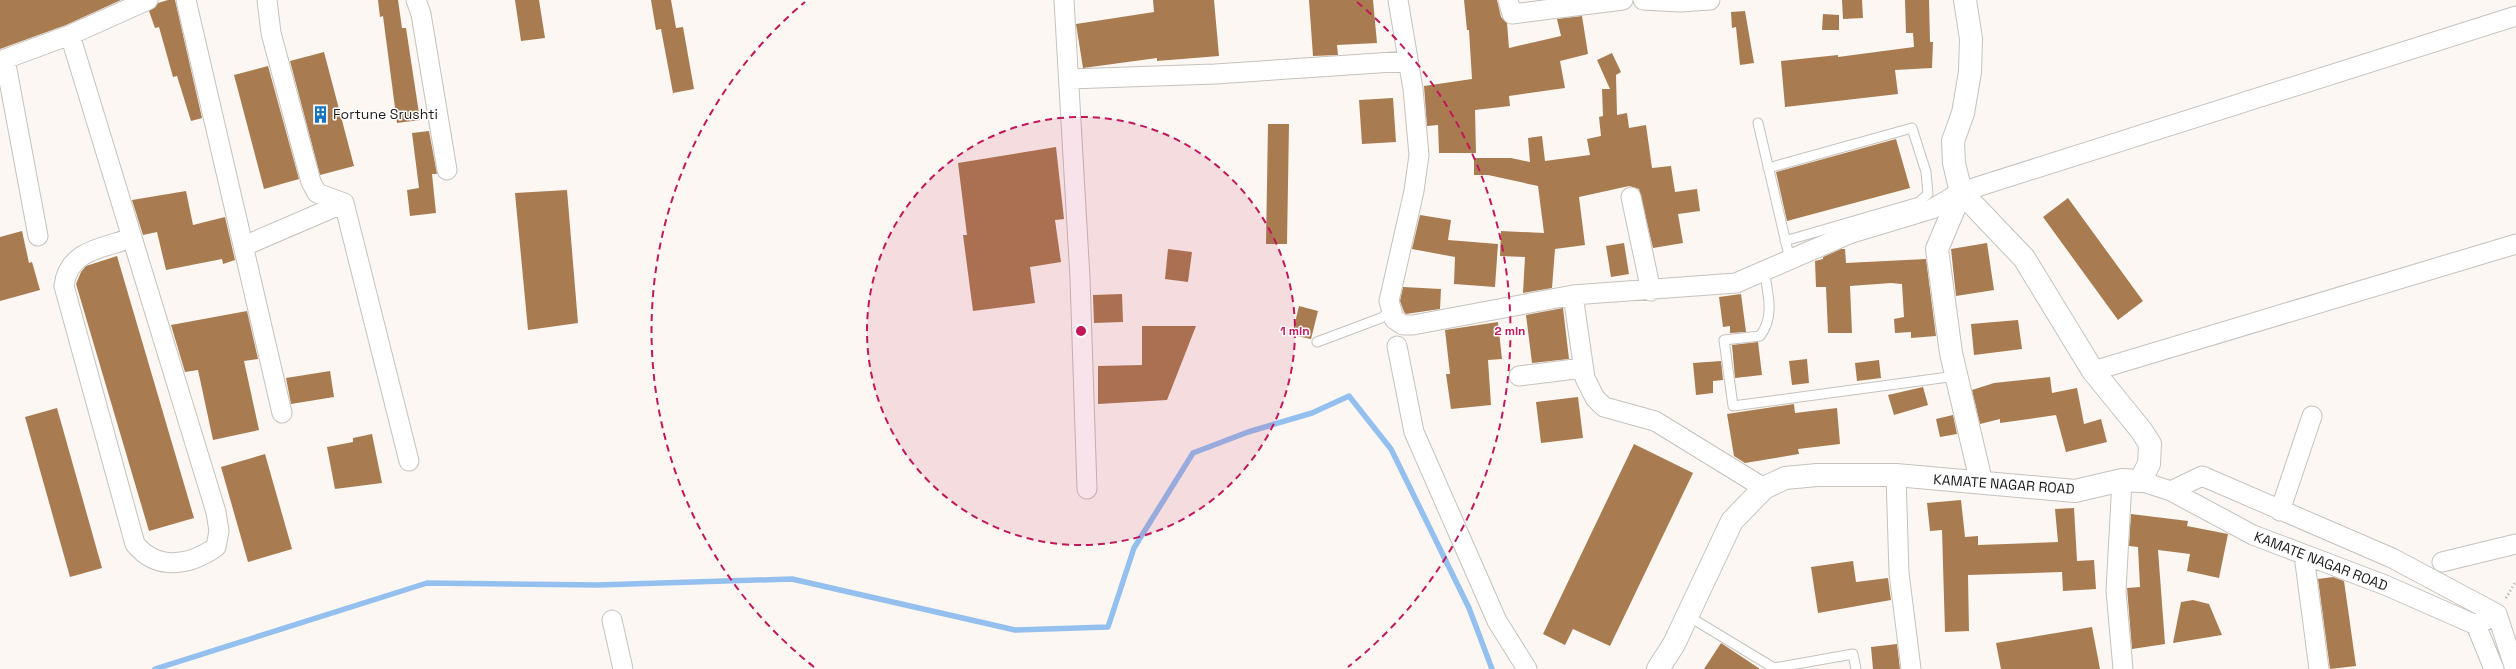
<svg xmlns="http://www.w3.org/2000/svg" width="2516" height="669" viewBox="0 0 2516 669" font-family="'Space Grotesk',sans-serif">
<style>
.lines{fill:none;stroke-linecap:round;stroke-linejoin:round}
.stream{stroke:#93c0ef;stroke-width:5.5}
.building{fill:#a87c50}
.lane-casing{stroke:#c6c2bd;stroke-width:11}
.street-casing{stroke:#c6c2bd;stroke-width:21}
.secondary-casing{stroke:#c6c2bd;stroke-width:24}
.path{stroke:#a5a19d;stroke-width:2.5;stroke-dasharray:1 3;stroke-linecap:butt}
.lane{stroke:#fff;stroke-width:9}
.street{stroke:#fff;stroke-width:19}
.secondary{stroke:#fff;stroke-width:22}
.ring{fill:none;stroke:#c2185b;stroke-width:2;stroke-dasharray:7 5}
.labels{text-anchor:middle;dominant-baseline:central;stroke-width:3;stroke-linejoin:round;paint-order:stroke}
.poi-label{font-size:14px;fill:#1d1b1a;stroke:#fff;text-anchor:start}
.street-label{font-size:14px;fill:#1d1b1a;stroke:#fff}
.centre{fill:#c2185b;stroke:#fff;stroke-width:2}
.ring-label{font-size:12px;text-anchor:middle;font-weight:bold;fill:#c2185b;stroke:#fff;stroke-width:3;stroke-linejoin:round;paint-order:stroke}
</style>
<rect width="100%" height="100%" fill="#fcf7f2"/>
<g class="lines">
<path class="stream" d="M155,669L427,583L598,585L792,579L1015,630L1108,627L1134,548L1193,453L1248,432L1312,413L1349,396L1391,449L1469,608L1492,669"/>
</g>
<path class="building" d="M0,0H121L66,25L0,49Z
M168,0H175L202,118L191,121L177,76L173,77L159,27L155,28L149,11L158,3Z
M378,0H398L402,28H406L420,120L397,123L383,16L380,17Z
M515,0H539L545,38L521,41Z
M651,0H671L676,28L683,27L694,89L673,93L661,29L656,30Z
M1153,0H1214L1219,56L1157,61V58L1083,68L1076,24L1154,12Z
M1309,0H1373L1377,43L1337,45L1338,55L1313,56Z
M1464,0H1497L1501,17L1507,23L1509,48L1561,36L1557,19L1582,16L1588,54L1560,61L1565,88L1509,96L1510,106L1475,110L1476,153H1439L1438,125L1427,126L1424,86L1472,79L1469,30H1467Z
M1842,0H1862L1863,18L1843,19Z
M1905,0H1929L1930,42H1933L1932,68L1895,70L1898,94L1785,107L1781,61L1838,55V57L1914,47L1913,33H1906Z
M1745,11L1754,63L1740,65L1736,27L1732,28L1731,12Z
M1823,14L1839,15V30H1822Z
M324,52L354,166L320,175L290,61Z
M1612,53L1621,72L1616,75L1617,115L1627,113L1629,128L1646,125L1652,168L1671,166L1675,192L1697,189L1700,211L1678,214L1683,243L1653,248L1639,189L1629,186L1579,197L1585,245L1555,249L1552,288L1523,293L1525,257L1500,256L1501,231L1544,233L1538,186L1488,175H1474V158H1511L1530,162L1528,138L1542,136L1545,161L1590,155L1587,139L1601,136L1599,117L1603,116L1602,89H1610L1597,60Z
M268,66L299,179L264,189L234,75Z
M1393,98L1396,142L1362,144L1359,100Z
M1268,124H1289L1287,244H1266Z
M429,131L437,174H432L436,213L410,216L407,190L419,188L412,133Z
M1896,139L1910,188L1787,221L1776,172Z
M1056,147L1064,219L1055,220L1061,262L1030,267L1035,303L973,311L963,235H967L958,163Z
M567,190L578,323L528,330L515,193Z
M186,191L193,225L225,217L235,260L223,264L222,259L166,270L157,232L143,235L132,200Z
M2068,198L2143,301L2118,320L2043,217Z
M1420,215L1451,220L1448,240L1498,244L1495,287L1454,284L1455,257L1412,249Z
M22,231L29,263L32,262L40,290L0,301V237Z
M1624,243L1629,274L1611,277L1606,246Z
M1987,243L1994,290L1956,296L1951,249Z
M1168,249L1192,252L1188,282L1165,279Z
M1841,249H1845L1846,263L1926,259L1936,336L1911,338V332L1895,333L1894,319L1904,317L1902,284L1891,283L1850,286L1852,333H1828L1826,287H1816L1815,261L1823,259V257Z
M117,256L194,518L149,531L76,284L81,272L86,266Z
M1403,287L1441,289L1440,309L1406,314L1404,312L1400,301Z
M1122,294L1123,322L1094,323L1093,295Z
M1741,294L1746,332L1730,333V326L1723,327L1719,297Z
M1299,306L1318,311L1311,339L1292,335Z
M1563,308L1569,359L1532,363L1526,315Z
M247,311L258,359L244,361L259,430L213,440L198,370L185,372L171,325Z
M2018,320L2022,349L1974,355L1971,324Z
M1498,322L1502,359L1488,360L1491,405L1451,409L1446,374H1450L1445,330Z
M1142,326H1196L1167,400L1098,404V366L1142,365Z
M1758,342L1762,375L1735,378L1732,345Z
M1807,359L1809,383L1792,385L1789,361Z
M1879,360L1881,378L1857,381L1855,363Z
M1721,361L1723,380L1713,381V393L1696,395L1693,363Z
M330,371L334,397L291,404L286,378Z
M2050,377L2052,393L2077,388L2084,424L2101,419L2107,442L2066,452L2056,415L2000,423V419L1980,424L1972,390L1994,383Z
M1923,387L1928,405L1894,415L1888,395Z
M1578,397L1583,438L1541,443L1536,402Z
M1794,404L1795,413L1837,408L1840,444L1798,449L1799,454L1745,463L1734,456L1727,414Z
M57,408L102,568L70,577L25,417Z
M1953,415L1957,434L1940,437L1936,419Z
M372,434L382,483L335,489L327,447L353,442V438Z
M1634,444L1693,473L1610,646L1573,629L1565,645L1543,634Z
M265,454L292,549L248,562L221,467Z
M1961,500L1965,537L1978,536V545L2058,542L2055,509L2074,508L2077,561L2094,560L2096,589L2063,591L2062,572L1968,575L1969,631L1945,632L1942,530L1930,531L1927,503Z
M2131,514L2188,521L2187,526L2228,534L2219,578L2187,571L2190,554L2158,550L2165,644L2132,649L2127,588L2140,587L2138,547L2129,546Z
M1853,561L1856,582L1888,578L1891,600L1818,613L1811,567Z
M2333,577L2344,581L2356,666L2330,669L2318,579Z
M2193,600L2209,604L2222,635L2173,643L2181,602Z
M2092,627L2100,669H2001L1996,643Z
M1721,643L1760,669H1704Z
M1897,644L1900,669H1873L1871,647Z"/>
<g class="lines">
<defs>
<path id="lane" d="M1758,123L1790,260
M1768,168L1912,128L1926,172L1928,194L1919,202L1785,241
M1764,271C1768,293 1775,317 1760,336L1724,340L1733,406L1956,376
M1317,342L1381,318L1390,311
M1688,616L1774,668L1853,654L1856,669"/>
<path id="street" d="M186,0L282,413
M267,0L271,33L311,182L317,193L344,203L409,461
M416,0L421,14L447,170
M1064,0L1080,278L1087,489
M1398,0L1413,89L1419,155L1414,191L1389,301L1394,319L1403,325H1413L1573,295L1736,283L1849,234L1932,209L1961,192L2516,16
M1508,0L1512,14L1623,0
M1643,0L1680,2L1710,0
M70,35L216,512L219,531L216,547C189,566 157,571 135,544L64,286C68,250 103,248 132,238
M1069,79L1215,74L1408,61
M1631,197L1651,291
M38,236L5,59L70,35L148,0
M244,246L344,203
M1573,295L1585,378L1595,398L1604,407L1655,421L1764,488
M1397,346L1414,432L1497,621L1527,669
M2093,371L2516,244
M1519,376L1583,368
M1896,475L1899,573L1911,669
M2122,480L2116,591L2123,669
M2140,481L2171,491L2253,535L2385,585L2476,625L2497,614
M2171,491L2202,476L2392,558L2497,614L2515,669
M2280,511L2312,416
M2304,555L2319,669
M2442,562L2516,544
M612,620L623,669
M2476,625L2494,669"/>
<path id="secondary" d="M1961,192L1937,249L1951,353L1981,481
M1658,669L1674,644L1732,521L1764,488L1785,478L1817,475H1896L2075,491L2122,480L2140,481L2149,464L2150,444L2141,430L2093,371L2024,258L1961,192L1954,163L1953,141L1963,113L1970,72L1971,39L1965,0"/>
</defs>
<use href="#lane" class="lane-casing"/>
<use href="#street" class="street-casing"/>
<use href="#secondary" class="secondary-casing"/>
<path class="path" d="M2506,598L2516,581"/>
<use href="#lane" class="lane"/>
<use href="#street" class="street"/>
<use href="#secondary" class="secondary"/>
</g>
<circle cx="1081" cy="331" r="214" fill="#c2185b" fill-opacity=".12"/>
<g class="ring">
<circle cx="1081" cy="331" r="214"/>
<path d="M814 667A429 429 0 0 1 805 2M1357 2A429 429 0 0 1 1348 667"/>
</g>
<defs>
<symbol id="building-bare" viewBox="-9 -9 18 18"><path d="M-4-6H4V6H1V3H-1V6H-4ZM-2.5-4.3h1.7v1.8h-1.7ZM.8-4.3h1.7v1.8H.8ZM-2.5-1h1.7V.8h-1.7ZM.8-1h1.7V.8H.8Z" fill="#1673c0" stroke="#fff" stroke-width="2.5" paint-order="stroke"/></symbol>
</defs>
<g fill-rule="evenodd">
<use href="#building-bare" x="308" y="102" width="25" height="25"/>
</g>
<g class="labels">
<g class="poi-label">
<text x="333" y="114">Fortune Srushti</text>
</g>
<g class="street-label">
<text transform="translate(2004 484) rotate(4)">KAMATE NAGAR ROAD</text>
<text transform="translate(2321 561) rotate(21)">KAMATE NAGAR ROAD</text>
</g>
</g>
<circle cx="1081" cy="331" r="6" class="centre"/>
<g class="ring-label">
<text x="1295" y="335">1 min</text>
<text x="1510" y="335">2 min</text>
</g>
</svg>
